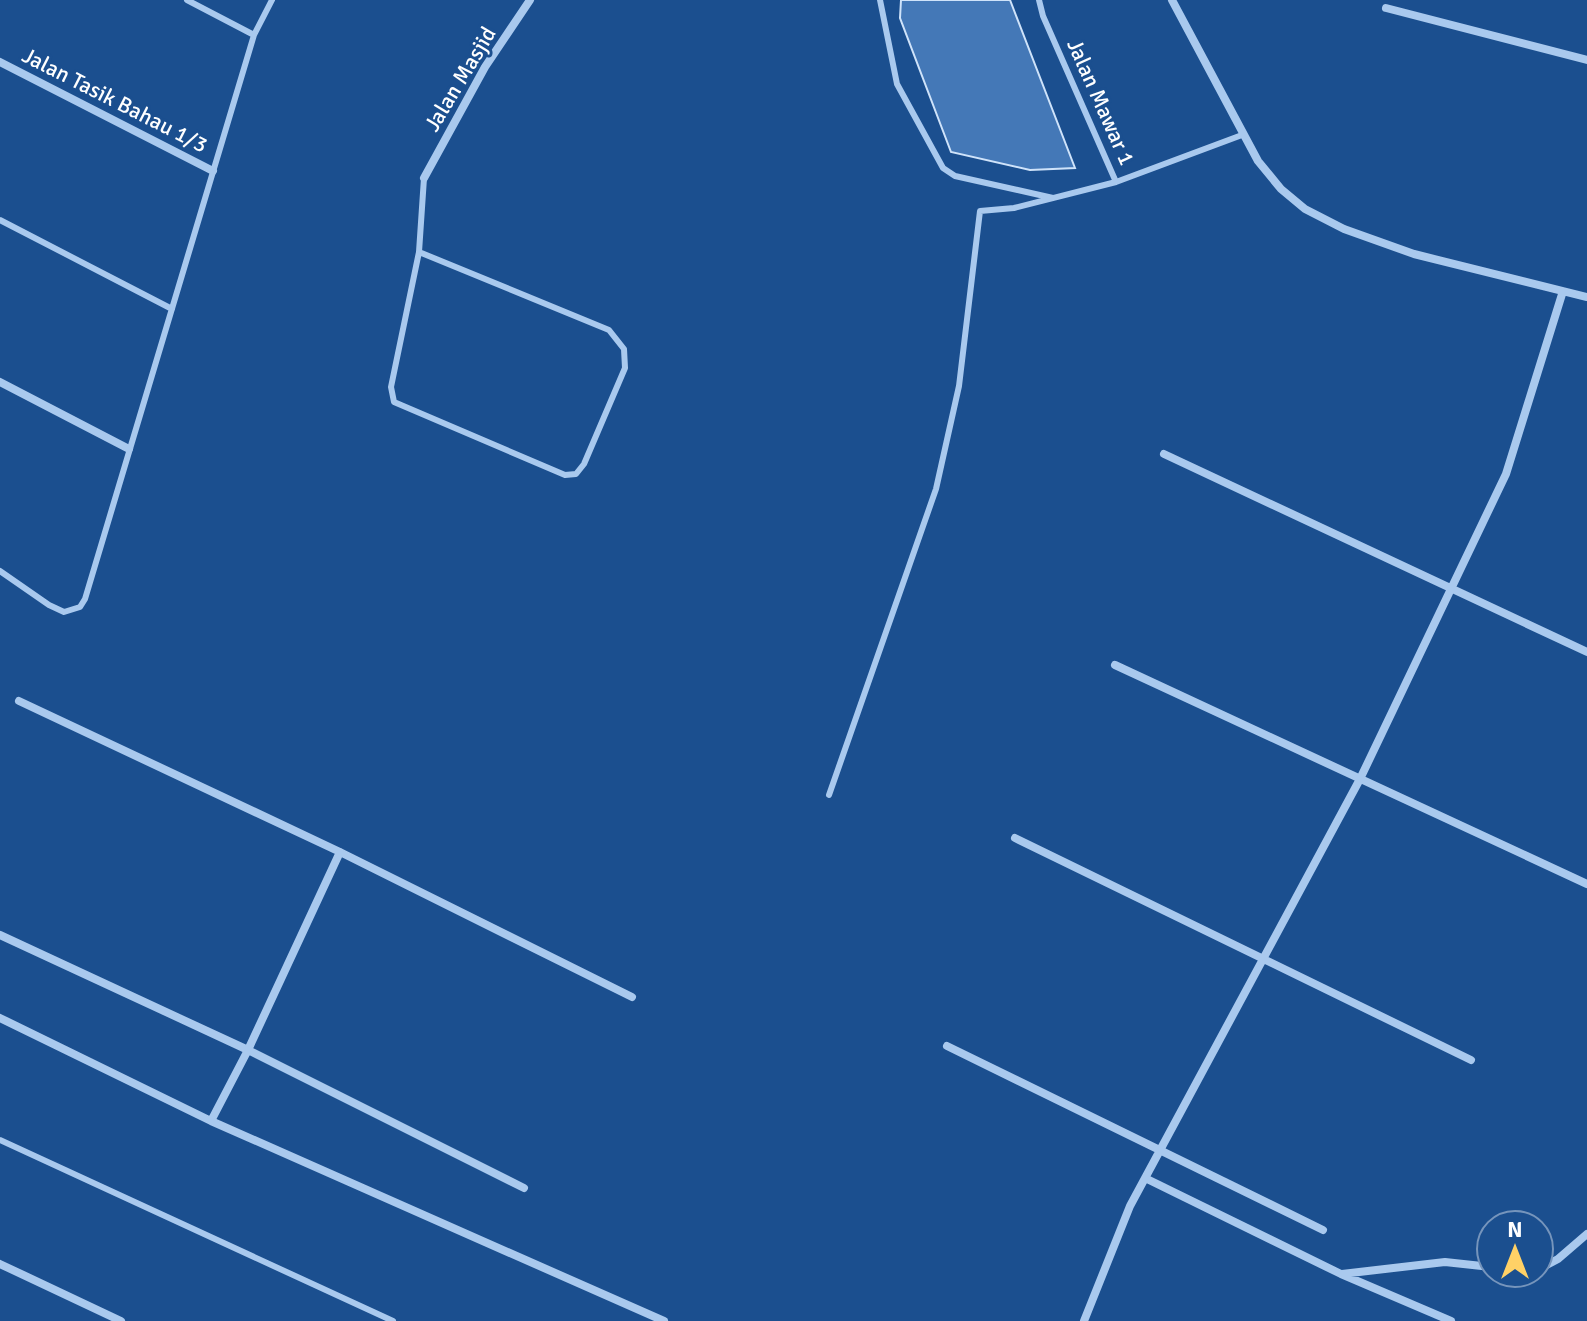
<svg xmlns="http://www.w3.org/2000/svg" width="1587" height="1321" viewBox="0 0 1587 1321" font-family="Signika,sans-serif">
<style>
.building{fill:#4478b7;stroke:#cfe3fa;stroke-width:2}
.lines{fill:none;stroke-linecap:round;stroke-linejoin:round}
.service{stroke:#a9c9ee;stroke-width:6}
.minor{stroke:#a9c9ee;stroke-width:8}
.labels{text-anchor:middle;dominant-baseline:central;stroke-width:6;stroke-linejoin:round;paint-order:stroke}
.street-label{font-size:22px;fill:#fff;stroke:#1b4f8f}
</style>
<rect width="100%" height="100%" fill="#1b4f8f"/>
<path class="building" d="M901,0H1010L1075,168L1030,170L951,152L900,18Z"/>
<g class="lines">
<path class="service" d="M187,0L254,35
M880,0L897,84L943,168L955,176L1053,198
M1039,0L1043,16L1116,182L1242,135
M0,220L172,309
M419,252L609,330L624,349L625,368L584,464L576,474L565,475L394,402L391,387L419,252L424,178
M0,571L49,605L64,612L80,607L85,599L254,35L272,0
M829,795L936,489L959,386L980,211L1014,208L1116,182
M0,1140L393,1321"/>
<path class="minor" d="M1172,0L1258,161L1281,189L1305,209L1344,229L1414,254L1587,297
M1386,8L1587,60
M0,62L213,171
M424,178L485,67L530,0
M0,382L129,449
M1164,454L1587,652
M1115,665L1587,884
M19,701L340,852L632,997
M1015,838L1471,1060
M0,935L248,1050L524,1188
M0,1018L211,1121L664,1321
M947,1046L1323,1230
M211,1121L248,1050L340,852
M1145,1178L1341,1274L1451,1321
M0,1264L121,1321
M1539,1269L1558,1259L1587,1234
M1342,1274L1445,1262L1491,1267
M1084,1321L1130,1206L1360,779L1506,474L1563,291"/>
</g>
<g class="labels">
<g class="street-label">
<text transform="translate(460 79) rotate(-59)">Jalan Masjid</text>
<text transform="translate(115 100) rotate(27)">Jalan Tasik Bahau 1/3</text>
<text transform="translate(1101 102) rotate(66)">Jalan Mawar 1</text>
</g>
</g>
<g transform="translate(1515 1249)"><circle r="38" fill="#1b4f8f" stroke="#7695bc" stroke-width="2"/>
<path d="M0-6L14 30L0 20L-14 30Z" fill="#ffd166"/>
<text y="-12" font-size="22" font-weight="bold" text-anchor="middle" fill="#ffffff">N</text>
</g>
</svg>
